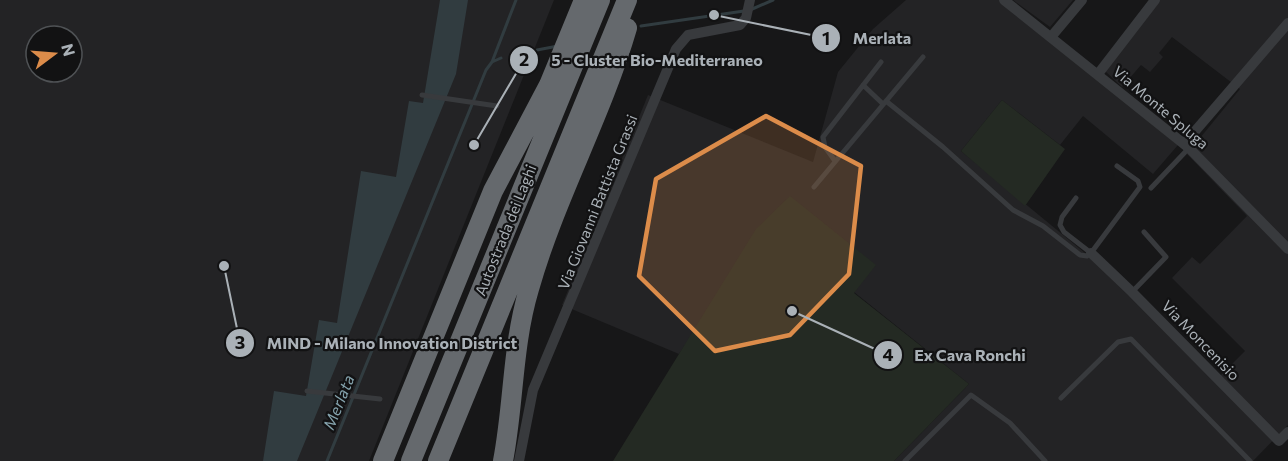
<svg xmlns="http://www.w3.org/2000/svg" width="1288" height="461" viewBox="0 0 1288 461" font-family="Commissioner,sans-serif">
<style>
.built{fill:#232325;fill-rule:evenodd}
.green{fill:#242a23}
.water{fill:#313c40}
.lines{fill:none;stroke-linecap:round;stroke-linejoin:round}
.stream{stroke:#313c40;stroke-width:3}
.service{stroke:#383a3d;stroke-width:5}
.minor{stroke:#383a3d;stroke-width:10}
.motorway{stroke:#65696d;stroke-width:20}
.marked{fill:#dc8c4a;fill-opacity:0.2;stroke:#dc8c4a;stroke-width:4.5;stroke-linejoin:round}
.labels{text-anchor:middle;dominant-baseline:central;stroke-width:4.5;stroke-linejoin:round;paint-order:stroke}
.street-label{font-size:15px;fill:#aab1b7;stroke:#121213}
.water-label{font-size:16px;font-style:italic;fill:#85a3ad;stroke:#121213}
.leader{fill:none;stroke:#aab1b7;stroke-width:2}
.callout-dot{fill:#aab1b7;stroke:#121213;stroke-width:2}
.mark-label{font-size:18px;text-anchor:middle;font-weight:bold;fill:#111}
.callout-label{font-size:16px;text-anchor:middle;font-weight:bold;fill:#aab1b7;stroke:#121213;stroke-width:4.5;stroke-linejoin:round;paint-order:stroke}
</style>
<rect width="100%" height="100%" fill="#171718"/>
<path class="built" d="M0,0H554L369,461H0ZM36,36H72V72H36Z
M906,0H999L1178,145L1153,174L1083,116L1060,145L1002,100L961,151L1096,262L1216,380L1245,351L1172,278L1192,257L1200,264L1247,216L1187,154L1240,89L1172,37L1159,53L1163,57L1150,72L1141,65L1122,87L1105,71L1159,0H1288V425L1253,461H894L969,384L854,292L875,265L696,329L679,354L562,305L648,95L813,162L838,72L873,29Z
M1013,0H1073L1050,27Z"/>
<path class="green" d="M1002,100L1065,149L1025,206L961,151Z
M790,196L876,265L854,293L969,384L894,461H613L756,229Z"/>
<path class="water" d="M440,0H468L456,74L297,461H263L274,391L306,396L319,320L337,323L361,171L396,177L409,101L423,103Z"/>
<g class="lines">
<path class="stream" d="M750,10L773,0
M641,26L744,11
M537,50L558,46
M492,62L516,0
M327,461L486,70L492,62L501,58"/>
<path class="service" d="M863,85L883,104
M422,95L497,106
M886,101L943,147L1013,210L1043,226L1080,255L1087,256L1091,253L1140,187L1138,181L1117,166
M835,161L825,147L823,137L881,62
M814,187L923,57
M1151,188L1189,148
M1076,198L1062,217L1060,225L1064,232L1091,253
M1132,292L1166,257L1144,232
M307,391L380,399
M1061,398L1118,342L1131,339L1250,461
M905,461L971,395L1010,423L1045,461"/>
<path class="minor" d="M1004,0L1189,148L1288,249
M1051,37L1082,0
M1098,74L1155,0
M1184,144L1288,23
M1091,253L1132,292L1279,441L1288,432
M519,461L533,390L676,49L688,35L740,25L746,18L750,0"/>
<path class="motorway" d="M383,461L493,191L549,85L584,0
M411,461L600,0
M438,461L627,0
M503,461C514,404 512,346 529,289C554,200 601,117 627,28"/>
</g>
<path class="marked" d="M766,116L861,166L849,274L790,335L715,351L639,276L656,179Z"/>
<g class="labels">
<g class="street-label">
<text transform="translate(1161 107) rotate(40)">Via Monte Spluga</text>
<text transform="translate(597 202) rotate(-68)">Via Giovanni Battista Grassi</text>
<text transform="translate(505 230) rotate(-68)">Autostrada dei Laghi</text>
<text transform="translate(1201 340) rotate(46)">Via Moncenisio</text>
</g>
<g class="water-label">
<text transform="translate(338 402) rotate(-68)">Merlata</text>
</g>
</g>
<path class="leader" d="M714 15L826 38M474 145L524 60M224 266L240 343M792 311L888 355"/>
<g class="callout-dot">
<circle cx="714" cy="15" r="6"/>
<circle cx="474" cy="145" r="6"/>
<circle cx="224" cy="266" r="6"/>
<circle cx="792" cy="311" r="6"/>
<circle cx="826" cy="38" r="15"/>
<circle cx="524" cy="60" r="15"/>
<circle cx="240" cy="343" r="15"/>
<circle cx="888" cy="355" r="15"/>
</g>
<g class="mark-label">
<text x="826" y="45">1</text>
<text x="524" y="66">2</text>
<text x="240" y="349">3</text>
<text x="888" y="361">4</text>
</g>
<g class="callout-label">
<text x="882" y="44">Merlata</text>
<text x="657" y="66">5 - Cluster Bio-Mediterraneo</text>
<text x="392" y="349">MIND - Milano Innovation District</text>
<text x="970" y="361">Ex Cava Ronchi</text>
</g>
<g transform="translate(54 54) rotate(74)"><circle r="28" fill="#121213" stroke="#4f5255" stroke-width="1.5"/>
<path d="M0-4.5L10 22L0 15L-10 22Z" fill="#dc8c4a"/>
<text y="-9" font-size="16" font-weight="bold" text-anchor="middle" fill="#aab1b7">N</text>
</g>
</svg>
